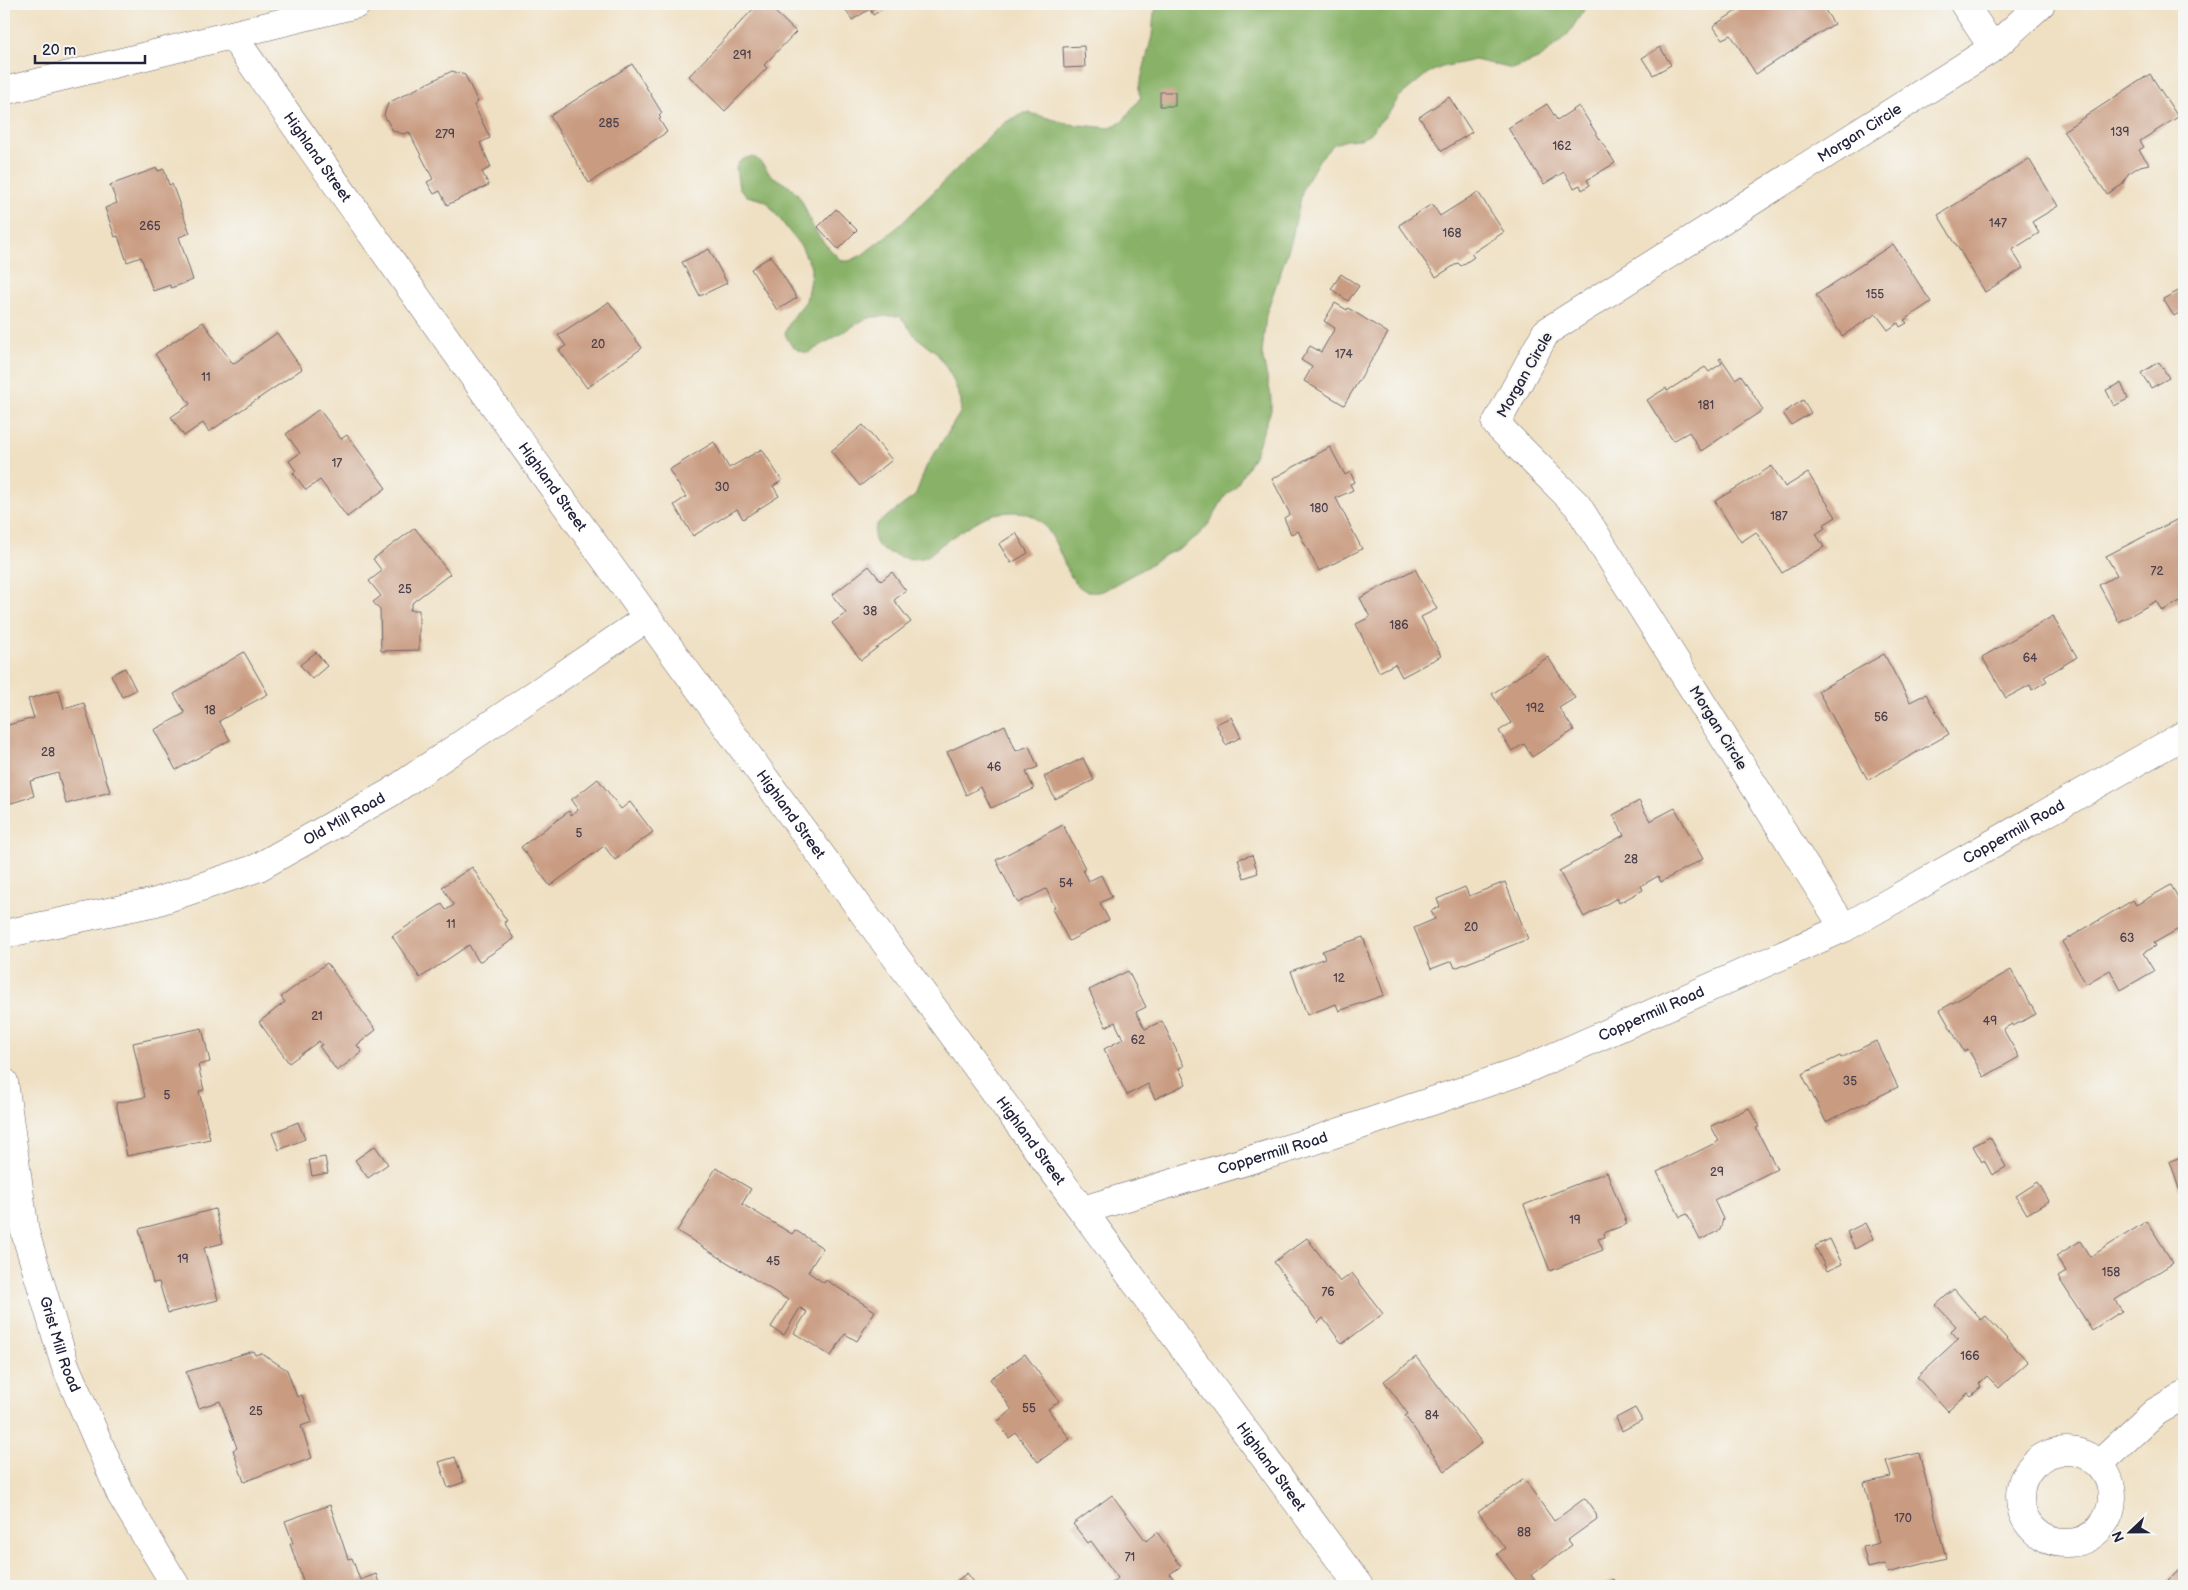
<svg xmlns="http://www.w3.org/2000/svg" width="2188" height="1590" viewBox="0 0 2188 1590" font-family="'Balsamiq Sans',sans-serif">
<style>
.forest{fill:#89b268;stroke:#566a52}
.building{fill:#c99b81}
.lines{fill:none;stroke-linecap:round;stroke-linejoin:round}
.minor-casing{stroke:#6a646b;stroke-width:29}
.tertiary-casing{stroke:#6a646b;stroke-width:29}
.minor{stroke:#fff;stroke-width:28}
.tertiary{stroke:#fff;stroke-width:28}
.labels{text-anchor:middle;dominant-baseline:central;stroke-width:4;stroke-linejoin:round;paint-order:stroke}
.number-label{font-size:12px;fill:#4c404c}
.street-label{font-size:15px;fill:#22223b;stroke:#f6f6f2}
</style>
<rect width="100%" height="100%" fill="#f6f6f2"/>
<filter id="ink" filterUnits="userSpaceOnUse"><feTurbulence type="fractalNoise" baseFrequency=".02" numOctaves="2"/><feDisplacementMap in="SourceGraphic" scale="10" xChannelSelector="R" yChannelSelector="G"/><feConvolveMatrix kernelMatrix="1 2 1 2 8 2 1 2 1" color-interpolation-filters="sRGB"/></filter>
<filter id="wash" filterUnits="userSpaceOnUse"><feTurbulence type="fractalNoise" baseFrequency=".0096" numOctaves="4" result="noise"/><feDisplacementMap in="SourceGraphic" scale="20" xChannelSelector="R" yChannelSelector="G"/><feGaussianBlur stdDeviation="1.12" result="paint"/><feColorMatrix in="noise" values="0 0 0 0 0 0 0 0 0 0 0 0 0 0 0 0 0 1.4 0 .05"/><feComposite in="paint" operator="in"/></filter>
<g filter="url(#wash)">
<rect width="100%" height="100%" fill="#efe0c3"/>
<path class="forest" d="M1159,4H1584V10L1568,34L1540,58L1513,69L1475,60L1442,67L1428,73L1399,97L1391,110L1367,136L1360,139L1347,140L1334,144L1319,160L1303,188L1291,242L1266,314L1262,354L1271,396V410L1255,454L1235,488L1225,496L1210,522L1200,534L1182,547L1161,557L1148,566L1103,591C1054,604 1070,509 1012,512C1002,513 992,513 983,518C968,526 954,536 941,545C935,550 930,556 922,558C912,560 902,558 893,554C887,552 880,550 877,544C872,537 874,530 878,523L915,496L926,467L960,413L961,407V400L952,377L944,364L936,352L916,337L900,316L873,317L865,319L808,353C795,351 789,345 785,333L790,321L806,301L811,273V267L802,248L766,201L747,196L739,188L736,169L738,163C758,147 761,167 774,177C782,183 791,186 797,193C804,202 807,215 812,225C820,239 830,251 843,261H849L862,255L899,226L995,131L1006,122L1024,113H1030L1069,124L1110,128L1122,122L1141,97L1139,93V87L1152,36L1154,13Z"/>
<g id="blocks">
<path class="building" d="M758,4H767L796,32L764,65L767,68L725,111L689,76Z
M842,4H891L873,15L870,9L852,20Z
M1609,4H1622L1612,10Z
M1742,4H1821L1834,24L1756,74L1731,35L1722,39L1713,26L1738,10L1736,8Z
M1084,46L1085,67L1064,68L1063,47Z
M1660,47L1671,65L1653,75L1642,58Z
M632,64L662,113L659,116L661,118L659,119L667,132L589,183L550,116Z
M452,71L465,75L478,102L474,105L490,138L480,143L491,167L482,172L489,185L447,205L440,191L434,194L427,182L433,179L409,132L404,134L393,131L384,115L388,103Z
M2150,74L2178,117L2140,141L2144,147L2139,150L2149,164L2140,166L2128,174L2122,185L2107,194L2063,131Z
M1160,92H1175V106H1160Z
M1449,97L1472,132L1442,151L1419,117Z
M1547,104L1557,120L1579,106L1615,163L1587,180L1590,185L1582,190L1580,185L1574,188L1564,172L1544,184L1508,128Z
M2029,159L2058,206L2032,222L2039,233L2012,250L2023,268L1985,292L1938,215Z
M157,168L158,171L164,169L169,185L172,184L190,233L179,237L193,280L171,288L170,285L153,291L141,257L127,262L118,236L115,237L105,208L117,203L110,185Z
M1478,192L1504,232L1471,254L1474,257L1461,266L1458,263L1436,277L1399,225L1432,204L1440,216Z
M836,209L857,230L838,249L818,227Z
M1893,244L1931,302L1904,320L1907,323L1900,327L1898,323L1888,330L1876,314L1842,336L1816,295Z
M709,249L727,283L700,296L682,262Z
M771,256L797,298L777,310L751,269Z
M1341,274L1359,286L1348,301L1331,289Z
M2182,289L2184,293V310L2174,316L2163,299Z
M609,302L642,348L587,388L559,350L566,346L558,335Z
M1335,303L1347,310L1348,308L1388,333L1344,405L1304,381L1312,367L1301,360L1310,346L1321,352L1335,328L1324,321Z
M203,322L233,364L277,333L302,369L209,432L203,423L184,436L171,417L190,404L155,354Z
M1721,358L1735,379L1741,375L1763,410L1701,451L1689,432L1673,441L1647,400L1666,388L1667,391L1705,367L1709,372L1722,363L1719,359Z
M2159,362L2169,378L2151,388L2141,373Z
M2121,383L2128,399L2114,406L2106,390Z
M1803,400L1811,413L1791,425L1783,413Z
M319,409L341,439L347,435L386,488L347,517L320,480L306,490L293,473L296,471L289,461L300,453L286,434Z
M863,425L892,460L860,486L831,451Z
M714,442L729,468L762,449L782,481L773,486L779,496L743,519L737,509L693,536L674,505L686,497L669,470Z
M1330,447L1345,475L1350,472L1355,482L1350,484L1353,490L1336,498L1362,549L1319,571L1298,531L1291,534L1284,518L1290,514L1272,479Z
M1772,466L1785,487L1808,473L1836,517L1823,525L1825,528L1816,534L1824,547L1782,573L1756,532L1741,542L1715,501Z
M2180,518L2184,526V599L2162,611L2156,601L2119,622L2099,585L2117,575L2106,556Z
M415,528L450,574L413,602L410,610H419V650L381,651L380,610L373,602L381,596L369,581L382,571L373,559Z
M1016,533L1028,553L1011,563L999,544Z
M869,566L881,581L892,572L906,591L894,600L911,622L861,660L832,623L846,613L832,595Z
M1415,569L1437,609L1421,617L1441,656L1402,677L1395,664L1379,672L1356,624L1370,617L1360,598Z
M2053,616L2077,657L2044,677L2047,681L2032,690L2030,685L2006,698L1982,657Z
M244,652L268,694L219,721L230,740L176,770L154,730L185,713L174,694Z
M316,652L327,666L312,679L300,665Z
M1884,654L1910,702L1926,694L1949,734L1868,780L1818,691Z
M1548,657L1575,698L1559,708L1574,730L1532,757L1524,744L1512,751L1499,731L1511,723L1492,694Z
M125,668L136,690L122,697L111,675Z
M59,690L64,709L84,703L110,792L66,804L58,773L30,781L34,796L5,805L4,726L34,718L28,699Z
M1231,717L1241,737L1226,745L1216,724Z
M1005,725L1016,751L1029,746L1038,767L1026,772L1034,789L991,808L981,787L966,795L947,752Z
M1083,758L1094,780L1055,799L1044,777Z
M598,779L621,809L630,802L653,832L615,860L604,846L550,886L521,847L569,811L571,815L578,810L571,800Z
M1639,801L1650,821L1675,808L1703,859L1661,882L1658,876L1641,886L1643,890L1619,903L1617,898L1584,917L1559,871L1624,835L1613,815Z
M1063,825L1085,868L1083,870L1089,881L1101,875L1112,897L1100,903L1109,920L1069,941L1052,909L1055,907L1046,889L1018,903L996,860Z
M1252,855L1258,873L1244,878L1238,859Z
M472,867L507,921L504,922L514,939L479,962L469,945L420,978L392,936L442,904L446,910L454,905L442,887Z
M1505,882L1528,939L1455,968L1452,961L1431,969L1414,928L1435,919L1431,911L1440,907L1437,899L1465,887L1469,896Z
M2171,885L2184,908V926L2154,943L2156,946L2143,953L2154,971L2121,990L2110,970L2086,984L2062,942L2133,900L2136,905Z
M1363,937L1384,995L1339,1011L1336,1004L1307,1015L1291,971L1325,958L1322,951Z
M327,963L376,1030L357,1045L362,1052L337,1071L319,1046L322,1045L319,1041L289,1063L259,1022L285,1002L281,997Z
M2011,970L2036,1014L2013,1026L2012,1024L2003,1029L2019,1057L1984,1077L1968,1049L1964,1052L1940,1010Z
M1128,971L1146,1007L1136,1012L1145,1029L1162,1021L1184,1066L1179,1068L1186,1084L1155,1099L1148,1084L1127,1095L1104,1049L1123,1039L1115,1022L1106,1027L1089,990Z
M202,1028L210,1062L198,1065L204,1090L199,1091L210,1139L127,1156L116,1103L145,1097L133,1043Z
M1876,1041L1898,1087L1826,1122L1802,1074L1840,1056L1841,1058Z
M1749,1108L1759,1127L1756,1128L1777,1169L1714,1200L1723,1219L1720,1230L1700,1240L1687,1214L1680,1217L1657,1172L1719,1141L1711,1126Z
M298,1122L305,1139L279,1150L272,1133Z
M1990,1137L2006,1167L1992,1175L1984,1160L1982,1162L1973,1146Z
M375,1146L388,1164L368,1178L355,1160Z
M2184,1156V1188L2179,1189L2170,1161Z
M325,1157L328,1173L312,1176L309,1160Z
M716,1168L751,1189L742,1204L792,1234L795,1230L823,1248L808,1272L824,1283L826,1280L875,1311L857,1341L845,1334L831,1356L794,1333L807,1312L800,1308L784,1335L771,1327L788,1300L677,1231Z
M1607,1172L1627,1224L1604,1233L1605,1237L1598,1239L1603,1250L1550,1271L1524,1205Z
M2038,1182L2049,1201L2027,1214L2016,1196Z
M215,1209L223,1243L204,1248L218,1300L168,1313L159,1282L153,1283L139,1229Z
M2147,1221L2173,1263L2115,1300L2122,1311L2092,1330L2058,1277L2066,1272L2056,1256L2080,1241L2090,1257Z
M1865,1223L1873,1239L1855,1249L1847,1232Z
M1307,1238L1340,1282L1352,1273L1383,1314L1342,1344L1323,1318L1318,1323L1274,1262Z
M1830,1239L1842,1264L1827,1271L1815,1246Z
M1954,1289L1981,1320L1986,1316L2028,1362L1999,1388L1987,1376L1979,1384L1981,1387L1971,1396L1968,1393L1948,1411L1917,1377L1958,1339L1951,1331L1956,1326L1936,1305Z
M253,1351L255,1355L261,1353L287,1370L297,1397L302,1395L312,1422L301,1426L312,1458L290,1466L289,1464L244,1482L233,1450L237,1448L220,1401L199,1408L186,1372Z
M1025,1354L1059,1401L1048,1409L1070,1439L1038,1462L1016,1433L1009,1438L997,1422L1012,1410L990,1379Z
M1416,1357L1482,1443L1445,1471L1405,1416L1408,1414L1384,1381Z
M1635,1408L1642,1420L1622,1431L1616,1418Z
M1919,1453L1946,1558L1887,1573L1884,1564L1868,1568L1863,1547L1879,1543L1864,1483L1891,1477L1886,1461Z
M455,1457L464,1482L448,1488L439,1462Z
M1524,1479L1554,1521L1585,1498L1596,1514L1597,1519L1568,1540L1572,1545L1531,1575L1535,1581L1529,1586H1521L1497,1554L1505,1548L1478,1512Z
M1112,1495L1146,1541L1157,1532L1181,1566L1170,1574L1179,1586H1107L1118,1578L1091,1541L1088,1543L1073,1524Z
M330,1505L348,1559L352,1558L360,1580L376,1574L380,1586H305L290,1544L293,1543L285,1521Z
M2184,1565V1586H2174L2168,1581Z
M967,1573L977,1586H950Z
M1613,1579L1618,1586H1604Z"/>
</g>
</g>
<g filter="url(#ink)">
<use href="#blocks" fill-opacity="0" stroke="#6a646b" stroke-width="1"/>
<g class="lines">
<defs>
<g id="minor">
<path d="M1964,4L1993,48"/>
<path id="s1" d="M1844,928L1577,505L1496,424L1546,332L1993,48L2041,4"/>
<path id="s2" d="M4,934L156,902L257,868L390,793L647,618"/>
<path id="s3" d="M4,1082L25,1232L65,1365L121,1495L176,1586"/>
<path id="s4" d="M1083,1210L1313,1141L1522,1071L1844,928L2184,735"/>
<circle cx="2066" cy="1497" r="46"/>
<path d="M2099,1464L2155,1412L2184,1395"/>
</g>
<g id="tertiary">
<path id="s5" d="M232,35C597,559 981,1071 1359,1586"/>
<path d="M4,91L357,4"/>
</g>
</defs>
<use href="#minor" class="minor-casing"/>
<use href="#tertiary" class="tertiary-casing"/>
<use href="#minor" class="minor"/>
<use href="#tertiary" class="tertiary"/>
</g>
</g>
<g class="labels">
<g class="number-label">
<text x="742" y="55">291</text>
<text x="609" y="123">285</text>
<text x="2120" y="132">139</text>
<text x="445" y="134">279</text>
<text x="1562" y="146">162</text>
<text x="1998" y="223">147</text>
<text x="150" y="226">265</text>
<text x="1452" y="233">168</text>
<text x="1875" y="294">155</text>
<text x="598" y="344">20</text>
<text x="1344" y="354">174</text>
<text x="206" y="377">11</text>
<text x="1706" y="405">181</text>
<text x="337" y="463">17</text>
<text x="722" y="487">30</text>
<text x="1319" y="508">180</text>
<text x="1779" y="516">187</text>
<text x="2157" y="571">72</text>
<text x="405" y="589">25</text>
<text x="870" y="611">38</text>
<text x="1399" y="625">186</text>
<text x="2030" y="658">64</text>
<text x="1535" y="708">192</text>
<text x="210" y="710">18</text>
<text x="1881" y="717">56</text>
<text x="48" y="752">28</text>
<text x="994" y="767">46</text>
<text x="579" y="833">5</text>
<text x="1631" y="859">28</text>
<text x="1066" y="883">54</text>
<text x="451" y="924">11</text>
<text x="1471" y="927">20</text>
<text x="2127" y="938">63</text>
<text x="1339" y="978">12</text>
<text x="317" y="1016">21</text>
<text x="1990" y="1021">49</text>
<text x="1138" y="1040">62</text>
<text x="1850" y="1081">35</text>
<text x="167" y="1095">5</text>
<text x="1717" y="1172">29</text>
<text x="1575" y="1220">19</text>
<text x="183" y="1259">19</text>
<text x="773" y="1261">45</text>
<text x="2111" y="1272">158</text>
<text x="1328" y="1292">76</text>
<text x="1970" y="1356">166</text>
<text x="1029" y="1408">55</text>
<text x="256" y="1411">25</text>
<text x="1432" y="1415">84</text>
<text x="1903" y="1518">170</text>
<text x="1524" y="1532">88</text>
<text x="1130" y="1557">71</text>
</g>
<g class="street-label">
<text stroke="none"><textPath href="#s1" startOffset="1091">Morgan Circle</textPath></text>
<text stroke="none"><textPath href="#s5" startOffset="149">Highland Street</textPath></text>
<text transform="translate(1525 375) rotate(-60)">Morgan Circle</text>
<text stroke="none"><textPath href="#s5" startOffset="554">Highland Street</textPath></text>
<text transform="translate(1718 728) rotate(58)">Morgan Circle</text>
<text stroke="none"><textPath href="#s5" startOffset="959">Highland Street</textPath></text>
<text stroke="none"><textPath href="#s2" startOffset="362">Old Mill Road</textPath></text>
<text stroke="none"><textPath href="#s4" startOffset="1008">Coppermill Road</textPath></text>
<text stroke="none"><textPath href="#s4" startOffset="602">Coppermill Road</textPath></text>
<text stroke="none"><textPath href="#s5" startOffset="1364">Highland Street</textPath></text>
<text stroke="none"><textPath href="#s4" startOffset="198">Coppermill Road</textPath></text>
<text stroke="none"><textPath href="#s3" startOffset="269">Grist Mill Road</textPath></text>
<text stroke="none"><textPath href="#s5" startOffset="1769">Highland Street</textPath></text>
</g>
</g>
<rect width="2188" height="1590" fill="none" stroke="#f6f6f2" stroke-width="20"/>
<g transform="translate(2130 1532) rotate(248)" stroke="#f6f6f2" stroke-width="4" paint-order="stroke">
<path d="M0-4L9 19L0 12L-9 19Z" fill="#22223b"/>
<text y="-8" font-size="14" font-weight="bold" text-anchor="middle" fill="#22223b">N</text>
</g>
<path d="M35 55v8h110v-8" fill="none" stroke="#22223b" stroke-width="2.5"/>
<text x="42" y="55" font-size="15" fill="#22223b" stroke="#f6f6f2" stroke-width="4" paint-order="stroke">20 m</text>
</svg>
